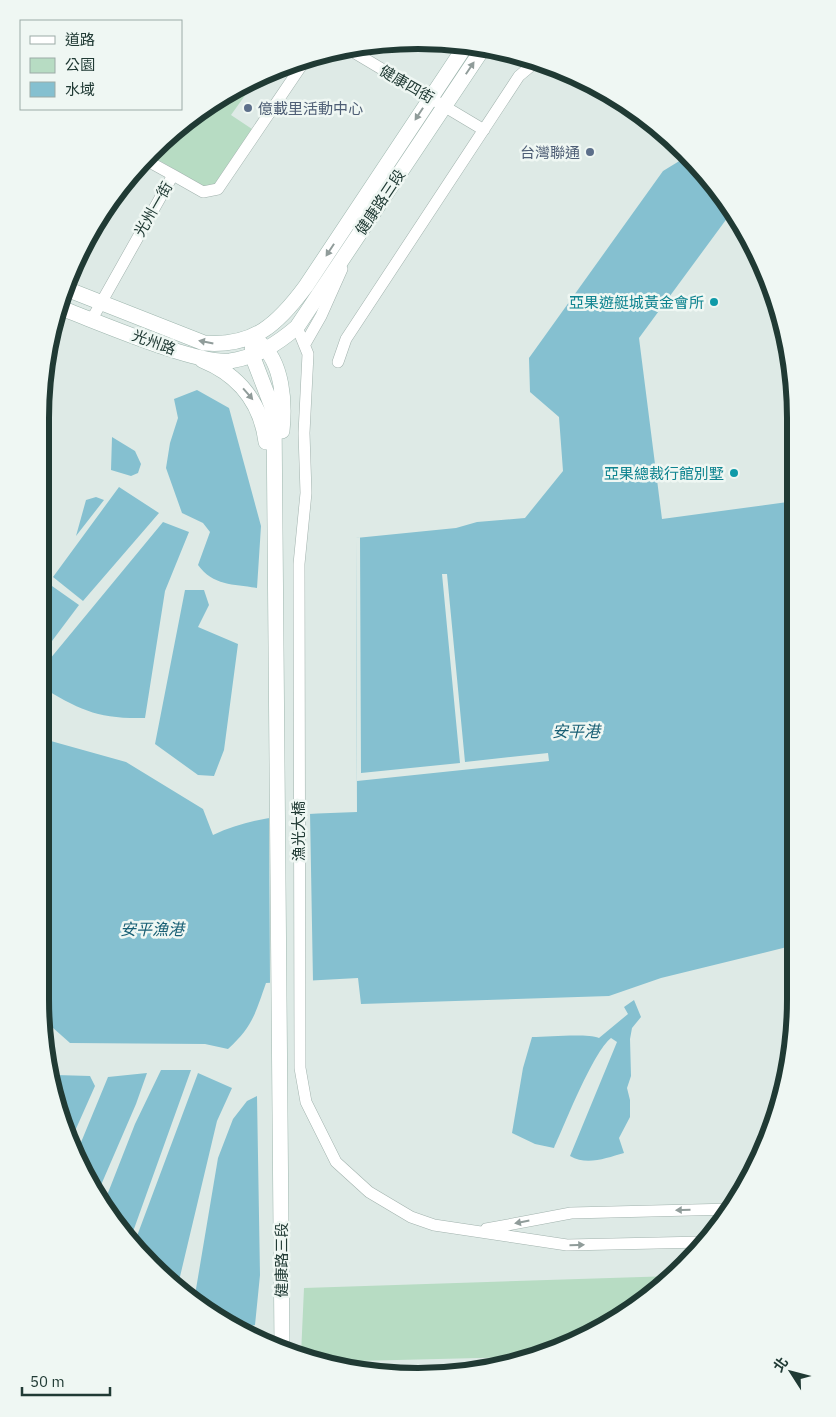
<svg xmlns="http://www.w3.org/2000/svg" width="836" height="1417" viewBox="0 0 836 1417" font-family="'IBM Plex Sans','Noto Sans TC',sans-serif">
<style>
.green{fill:#b7dcc3}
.water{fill:#85c0d0}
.pier{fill:#deeae6}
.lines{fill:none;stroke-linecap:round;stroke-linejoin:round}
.street-casing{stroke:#a1b2ad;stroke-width:12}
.secondary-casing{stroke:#9eb6ae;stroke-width:16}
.street{stroke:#fff;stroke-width:11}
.secondary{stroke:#fff;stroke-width:15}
.oneway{fill:#909c9a}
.service-dot{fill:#5c6f8a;stroke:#eff7f3;stroke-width:2}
.culture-dot{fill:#0f9aa8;stroke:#eff7f3;stroke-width:2}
.labels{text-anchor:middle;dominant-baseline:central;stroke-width:5;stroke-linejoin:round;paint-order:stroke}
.street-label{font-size:15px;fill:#203a34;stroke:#eff7f3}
.service-label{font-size:15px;fill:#4e5e75;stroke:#eff7f3;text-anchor:start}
.culture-label{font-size:15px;fill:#0d838f;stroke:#eff7f3;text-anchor:end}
.water-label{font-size:16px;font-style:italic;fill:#1a6075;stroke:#eff7f3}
.rim{fill:none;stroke:#203a34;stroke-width:6}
</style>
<rect width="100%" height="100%" fill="#deeae6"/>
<path class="green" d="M237,88L246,94L231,115L252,129L214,185L205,187L148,154L208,104Z
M673,1276L667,1283L562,1348L524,1357L315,1362L301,1355L304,1288Z
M478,1368L442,1376L422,1374Z"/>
<path class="water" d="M681,160L706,177L730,208L728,217L639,338L662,519L795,501V945L661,978L609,996L361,1004L358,978L266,983C255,1014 253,1026 228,1049L205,1044L70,1043L43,1019L40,999V738L126,762L203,809L213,835C259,813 307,814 357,812L356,538L456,528L477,522L525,518L563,471L559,417L530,392L529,358L663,171Z
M197,390L229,408L261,526L257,588C234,584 213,586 198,565L210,532L203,523L182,513L166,468L170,443L178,418L174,399Z
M112,437L135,451L141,464L138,473L131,476L111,470Z
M119,487L159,513L83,601L53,577Z
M96,497L104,500L76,536L86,500Z
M163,522L189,532L165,591L145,718C97,719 80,710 40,686V671Z
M41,586H52L79,605L40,657Z
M185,590H204L209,605L198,627L238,644L224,750L214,776L198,775L155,744Z
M634,1000L641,1017L632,1028L630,1039L631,1076L627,1088L630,1100V1117L619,1138L624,1153C606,1158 587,1166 570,1156L617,1042L611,1038C593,1052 565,1124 554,1148L535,1144L512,1133L523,1068L532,1037C549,1037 586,1033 599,1038L628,1014L624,1007Z
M161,1070H191L130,1240L118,1229L104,1203L135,1124Z
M147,1073L136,1104L98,1192L77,1152L108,1077Z
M198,1073L232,1088L217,1121L178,1285L134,1244Z
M56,1075L90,1076L95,1086L71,1140L60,1120L53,1080Z
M257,1096L260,1275L255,1325C250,1326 244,1328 239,1327C224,1325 198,1309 195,1295L218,1158L233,1119L247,1101Z"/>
<path class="pier" d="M360,537L361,773L460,763L442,574H447L465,762L548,753L549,761L357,781L356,538Z
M291,812H310L313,982L270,985L269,816Z"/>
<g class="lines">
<defs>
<path id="street" d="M345,47L484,130
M144,159L173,175
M92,319L173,175L203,192L218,189L306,59
M297,327L308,354L304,433L306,493L299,564L300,1068L306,1102L336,1162L369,1192L411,1217L434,1225L567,1245L703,1242
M305,344L321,316L342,269
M338,362L346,339L519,76L537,61
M486,1229L571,1213L732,1209"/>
<path id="secondary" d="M64,288L204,343C254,347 278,324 306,286L466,45
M58,307C94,320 196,365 230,361C257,357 277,344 297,327L484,47
M253,337L252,355L274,412L282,1347
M260,343C283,363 285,403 282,431
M202,360C239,375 261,403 266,442"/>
</defs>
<use href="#street" class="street-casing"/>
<use href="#secondary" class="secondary-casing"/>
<use href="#street" class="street"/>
<use href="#secondary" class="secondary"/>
</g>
<defs><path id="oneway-solid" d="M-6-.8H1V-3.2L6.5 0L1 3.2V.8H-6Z" transform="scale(1.25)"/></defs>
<g class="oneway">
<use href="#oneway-solid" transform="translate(470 68) rotate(-56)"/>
<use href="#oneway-solid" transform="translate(419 114) rotate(123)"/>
<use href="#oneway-solid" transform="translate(330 250) rotate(123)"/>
<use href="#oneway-solid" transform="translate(206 342) rotate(-169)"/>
<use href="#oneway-solid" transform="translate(248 394) rotate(49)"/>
<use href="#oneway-solid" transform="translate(683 1210) rotate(179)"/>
<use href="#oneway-solid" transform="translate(522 1222) rotate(169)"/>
<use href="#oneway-solid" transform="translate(577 1245) rotate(-1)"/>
</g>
<g class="service-dot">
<circle cx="248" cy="108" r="5"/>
<circle cx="590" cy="152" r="5"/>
</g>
<g class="culture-dot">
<circle cx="714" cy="302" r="5"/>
<circle cx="734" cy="473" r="5"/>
</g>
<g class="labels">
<g class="street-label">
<text transform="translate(407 84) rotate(30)">健康四街</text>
<text transform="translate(380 202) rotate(-56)">健康路三段</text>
<text transform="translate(153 209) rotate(-60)">光州一街</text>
<text transform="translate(154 342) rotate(20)">光州路</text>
<text transform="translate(298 831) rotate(-90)">漁光大橋</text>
<text transform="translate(281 1260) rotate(-90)">健康路三段</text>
</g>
<g class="service-label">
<text x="258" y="108">億載里活動中心</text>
<text x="580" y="152" text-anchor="end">台灣聯通</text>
</g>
<g class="culture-label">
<text x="704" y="302">亞果遊艇城黃金會所</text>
<text x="724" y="473">亞果總裁行館別墅</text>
</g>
<g class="water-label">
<text x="576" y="731">安平港</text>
<text x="152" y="929">安平漁港</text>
</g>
</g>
<path d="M0 0H836V1417H0ZM418 49H418A369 369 0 0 1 787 418V999A369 369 0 0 1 418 1368H418A369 369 0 0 1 49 999V418A369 369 0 0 1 418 49Z" fill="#eff7f3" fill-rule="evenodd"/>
<path class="rim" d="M418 49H418A369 369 0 0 1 787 418V999A369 369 0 0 1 418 1368H418A369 369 0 0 1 49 999V418A369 369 0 0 1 418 49Z"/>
<rect x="20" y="20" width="162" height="90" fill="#eff7f3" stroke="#9caba7"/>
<rect x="30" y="36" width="25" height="8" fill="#ffffff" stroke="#9caba7"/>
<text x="65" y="45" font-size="15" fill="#203a34">道路</text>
<rect x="30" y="58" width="25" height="15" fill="#b7dcc3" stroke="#9caba7"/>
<text x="65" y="70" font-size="15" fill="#203a34">公園</text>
<rect x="30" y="82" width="25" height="15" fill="#85c0d0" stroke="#9caba7"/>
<text x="65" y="95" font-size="15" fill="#203a34">水域</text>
<g transform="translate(791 1372) rotate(306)" stroke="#eff7f3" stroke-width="4" paint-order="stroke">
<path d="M0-4L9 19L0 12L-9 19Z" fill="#203a34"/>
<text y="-8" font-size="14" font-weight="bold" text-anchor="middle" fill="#203a34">北</text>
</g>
<path d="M22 1387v8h88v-8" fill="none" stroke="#203a34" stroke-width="2.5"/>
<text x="30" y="1387" font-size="15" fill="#203a34" stroke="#eff7f3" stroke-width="4" paint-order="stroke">50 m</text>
</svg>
